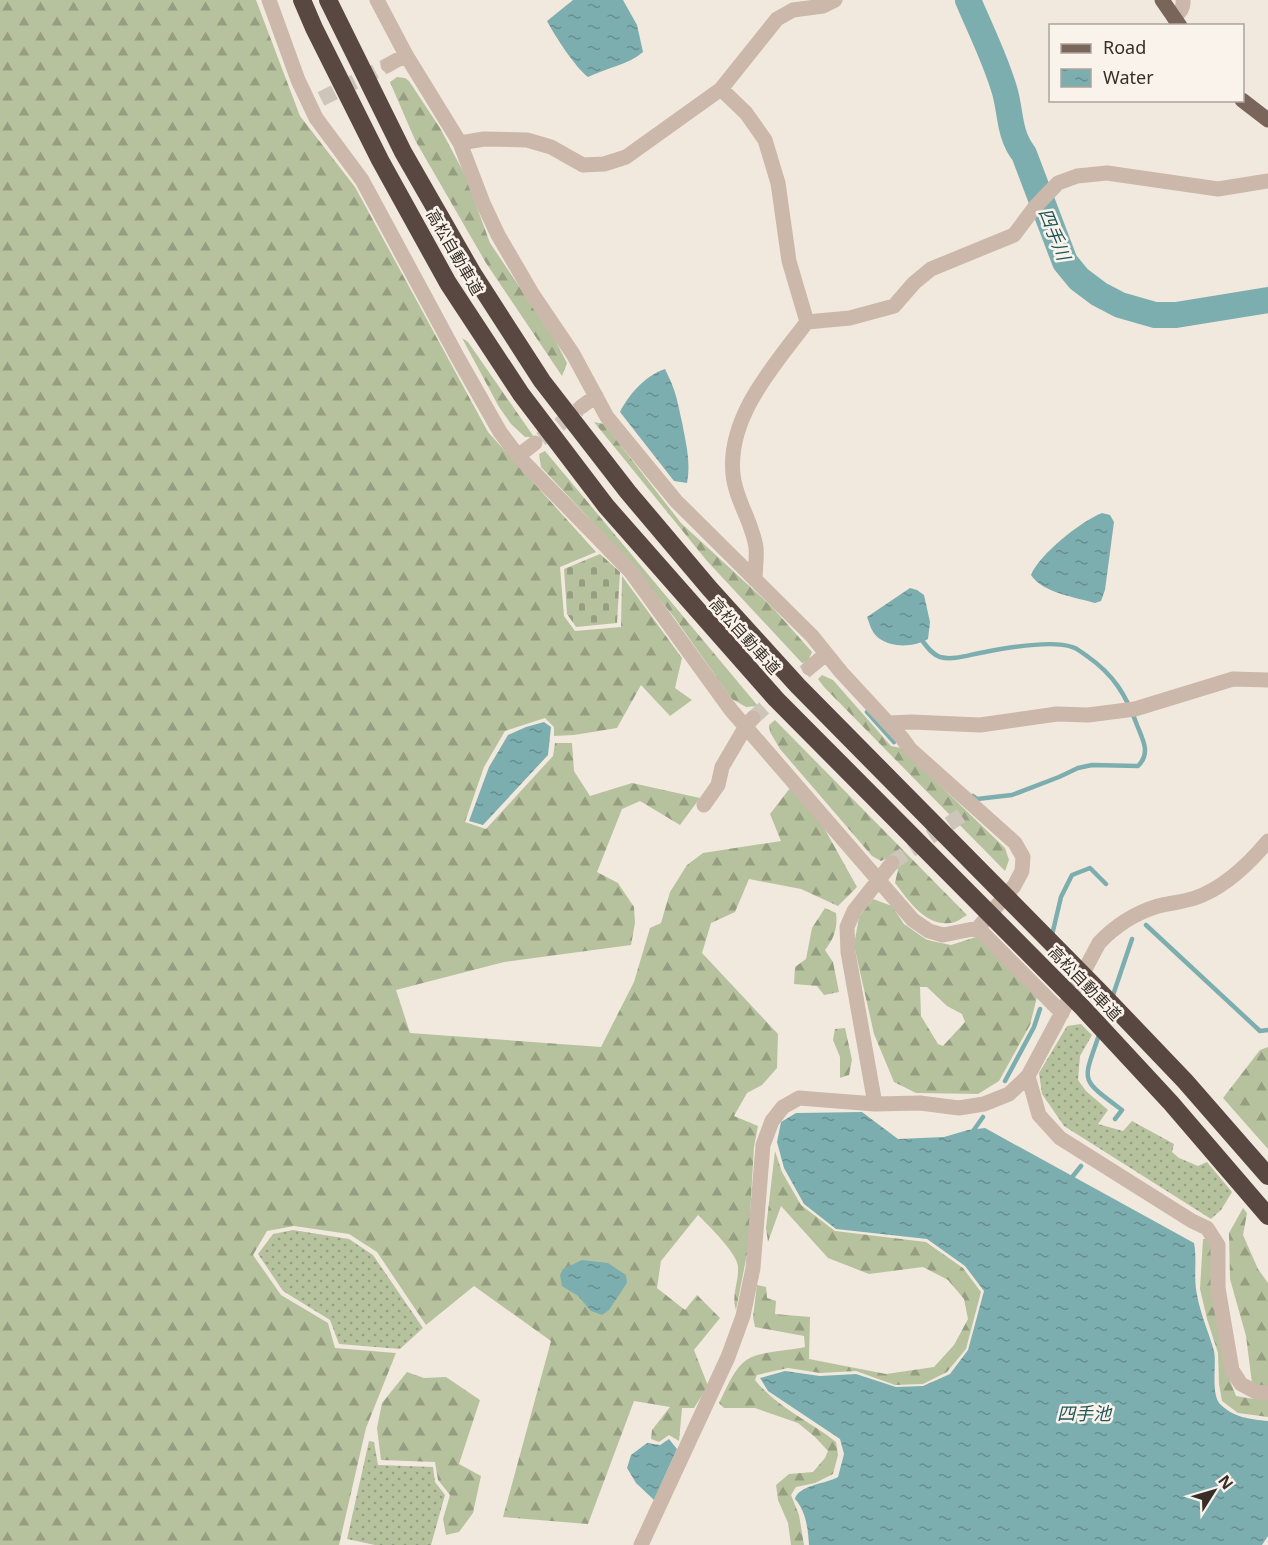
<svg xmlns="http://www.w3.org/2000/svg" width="1268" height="1545" viewBox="0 0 1268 1545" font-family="'Noto Sans','Noto Sans JP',sans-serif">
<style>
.grass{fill:url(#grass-dots)}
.forest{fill:url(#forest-firs);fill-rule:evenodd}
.cemetery{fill:url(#cemetery-stones)}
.water{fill:url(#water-ripples)}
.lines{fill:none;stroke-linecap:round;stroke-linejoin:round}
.stream{stroke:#7daeaf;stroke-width:4.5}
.river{stroke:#7daeaf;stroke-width:26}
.minor-tunnel{stroke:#cdc4ba;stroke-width:15;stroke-dasharray:15 8;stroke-linecap:butt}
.minor{stroke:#cbb8aa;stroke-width:15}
.major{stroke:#7a655b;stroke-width:15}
.highway{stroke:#594841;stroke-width:18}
.labels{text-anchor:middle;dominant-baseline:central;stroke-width:5;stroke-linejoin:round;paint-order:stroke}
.street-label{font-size:16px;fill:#382e29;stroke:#faf3eb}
.water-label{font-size:18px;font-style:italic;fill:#1f575a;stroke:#faf3eb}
</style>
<defs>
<pattern id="grass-dots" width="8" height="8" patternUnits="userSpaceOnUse" patternTransform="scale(1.5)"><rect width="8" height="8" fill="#b6c29e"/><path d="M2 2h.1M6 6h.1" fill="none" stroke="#959e81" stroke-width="1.8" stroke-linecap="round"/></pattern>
<pattern id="forest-firs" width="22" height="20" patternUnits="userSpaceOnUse" patternTransform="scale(1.5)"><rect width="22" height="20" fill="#b6c29e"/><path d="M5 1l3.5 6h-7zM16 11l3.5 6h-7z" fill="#959e81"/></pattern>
<pattern id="cemetery-stones" width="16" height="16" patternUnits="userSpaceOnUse" patternTransform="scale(1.5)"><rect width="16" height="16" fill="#b6c29e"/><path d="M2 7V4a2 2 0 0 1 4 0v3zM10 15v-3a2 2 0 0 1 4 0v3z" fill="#959e81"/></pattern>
<pattern id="water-ripples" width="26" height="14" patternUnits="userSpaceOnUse" patternTransform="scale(1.5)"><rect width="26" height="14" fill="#7daeaf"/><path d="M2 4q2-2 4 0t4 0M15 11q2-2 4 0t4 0" fill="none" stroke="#678e8e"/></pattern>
</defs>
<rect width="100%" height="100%" fill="#f2e9de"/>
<path class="grass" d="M1081,1024L1092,1035L1080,1056L1078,1080L1086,1091L1108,1110L1098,1124L1123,1131L1132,1121L1174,1144L1172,1152L1179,1158L1198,1166L1207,1162L1232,1192L1221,1210L1211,1219L1064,1126L1042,1094L1039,1073L1067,1026Z
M293,1230L349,1239L373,1255L423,1328L400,1349L339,1344L330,1320L283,1291L258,1254L273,1234Z
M369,1441L374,1442L378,1465L433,1467L435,1482L445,1495L431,1545H375L347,1539Z"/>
<path class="forest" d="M0,0H256L300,116L355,187L488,432L596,552L560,567L564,616L575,631L621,627L622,576L682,658L675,688L692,700L670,716L641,685L617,728L574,735L554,736V727L545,718L505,731L484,767L465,822L486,829L553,756L555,743H572L574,771L590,796L632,783L700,798L680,825L640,801L622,809L597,872L618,883L634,907L635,923L631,945L504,962L396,990L410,1033L601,1047L634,982L650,928L661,923L670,892L687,865L703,853L781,841L770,814L790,788L823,826L857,887L838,906L801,889L749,879L735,912L711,923L702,953L778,1034L777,1068L762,1085L747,1093L734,1116L758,1126L754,1147L748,1249L736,1310C731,1295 739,1282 738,1267C738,1254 708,1225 698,1215L661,1261L657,1288L685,1310L697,1295L720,1318L694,1350L708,1386L694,1408H682L679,1441L669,1435L659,1442L651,1439L652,1430L670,1407L634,1401L588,1524L503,1517L551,1341L474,1286L426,1325L377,1252L349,1234L294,1226L267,1231L253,1255L281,1295L328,1323L335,1348L396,1353L366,1428L339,1545H0Z
M397,77L405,78L409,81L440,128L465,175L490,243L554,338L567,363L562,376L486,263L415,140L390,82Z
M462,338L468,342L534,437H525L511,424L499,407Z
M594,422L604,424L681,523L772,607L812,652L808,661L802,663L707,561Z
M545,451L758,706L746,707L732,699L674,617L630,562L541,467L539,454Z
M822,675L833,680L891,746L901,748L1005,848L1009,860L1005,871L824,687L818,679Z
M775,720L967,915C962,918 956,923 950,923C925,926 908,900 895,883L898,869L889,857L881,861L872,856L780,749L770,732L769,725Z
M873,899L892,906L904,924L927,940L951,945L979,936L1037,997L1030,1025L999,1081L978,1094L916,1093L894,1082L874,1034L854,945L859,917ZM920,987H927L947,1006L962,1014L965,1022L943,1046L938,1044L921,1016Z
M825,908L836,913C838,927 834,939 825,950L833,962L839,992L824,995L817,986L794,984L795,967L806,959L812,928Z
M845,1028L852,1060L849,1075L840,1078V1057L833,1040L835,1029Z
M1268,1047V1149L1223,1098L1260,1050Z
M775,1151L782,1172L801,1205L835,1231L926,1242L963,1268L981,1292L966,1349L947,1372L923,1384L895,1385L856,1371L820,1373L788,1368L757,1375L755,1380C776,1407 810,1421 836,1442L838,1455L833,1474L815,1483L796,1487L791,1495L799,1515L804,1545H791L788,1523L778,1500L776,1485L789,1474L813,1472L825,1458L828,1451L815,1437L798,1423L755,1408H724L719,1403C726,1390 734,1367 748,1359C761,1351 789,1351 805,1347L804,1336L755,1327L753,1317L757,1285L766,1287L767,1298L776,1301L775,1314L810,1317L809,1359L886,1374L934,1367L954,1345L968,1319L964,1299L948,1280L923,1267L869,1274L828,1258L781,1206L768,1242L766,1228Z
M1243,1208L1247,1213L1243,1235L1258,1269L1268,1283V1417L1238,1413L1222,1401L1219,1384L1218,1353L1207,1319L1200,1289L1203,1239H1209L1213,1248L1225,1367L1236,1396L1254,1399L1246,1336L1230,1279L1229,1233Z
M407,1372L424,1378L446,1377L480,1400L459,1464L481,1476L473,1513L459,1532L446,1535L443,1519L450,1495L438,1480L435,1462L381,1460L377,1428L382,1403Z"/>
<path class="cemetery" d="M600,554L620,572L617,623L576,627L567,614L564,569Z"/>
<path class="water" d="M573,0H623L637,25L643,52C628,65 606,68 588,77C575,67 555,36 547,21Z
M665,369C676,391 677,399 682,422C686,444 691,461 687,483L674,481L620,412C629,394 646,375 665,369Z
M1102,513L1110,515L1114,522L1105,590L1101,601L1095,603C1075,597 1043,593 1031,575C1039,555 1081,521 1102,513Z
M910,588L917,590L924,595L930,622L928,639C915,647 893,648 880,639C872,634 870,625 867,617Z
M544,722L551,727L548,755L483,825L469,821L489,767L508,735L526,727Z
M862,1112L898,1139L944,1137L968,1130L985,1128L1194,1243C1197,1258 1194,1273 1196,1289C1199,1311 1208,1330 1214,1351C1217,1365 1210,1395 1221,1405C1235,1418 1250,1419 1268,1421V1536L1262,1545H809C808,1529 806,1511 795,1499C799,1485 825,1484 838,1477L844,1454L840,1439L768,1391L760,1378L785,1371L820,1376L856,1374L896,1387L923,1386L950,1374L968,1350L984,1291L965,1266L927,1239L836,1229L804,1204L784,1168L777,1142L781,1122L796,1113Z
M582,1260L608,1263L626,1275L627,1283L609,1310L602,1315L591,1311L578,1296L562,1286L560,1275L563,1269Z
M669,1439L677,1449L654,1500L636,1483L627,1468L631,1455L647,1443L660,1445Z"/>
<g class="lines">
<path class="stream" d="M920,638C926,645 931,654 940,657C954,661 971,654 985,652C1006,648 1053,640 1072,647C1077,648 1082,653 1087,656C1114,675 1126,695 1137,725C1143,740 1151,753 1138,766L1092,765L1078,768L1059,777L1012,795L977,799L973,796
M867,712L894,742
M1146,925L1260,1031L1268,1030
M1052,935L1061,897L1072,875L1090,868L1106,884
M1112,998L1132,939
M1100,1032C1083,1083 1078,1077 1122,1110L1115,1119
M1005,1081L1034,1027L1040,1009
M971,1134L983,1117
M1069,1181L1081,1166"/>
<path class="river" d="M968,0C981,31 996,60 1005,92C1011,114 1009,135 1024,154L1065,262L1079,279L1099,294L1120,305L1155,315H1176L1268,300"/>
<path class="minor-tunnel" d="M321,99L388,65
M541,439L579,409
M753,718L809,668
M892,863L962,815"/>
<path class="minor" d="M269,0L298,80L316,118L362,180L458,358L500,432L518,456L631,572L731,710L913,920L929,931L943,935L978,928L1014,886L1022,871L1023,857L1015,843L910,749L902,738L841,672L812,636L676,501L607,417L573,354L533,295L498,235L483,203L460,143L406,55L377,0
M1174,18C1180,12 1184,8 1183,0
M388,65L406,55
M721,89L746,113L765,140L778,183L789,261L807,322
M460,143L484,139L527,140L551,147L583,165L604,164L626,157L721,89L777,19L793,10L823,6L835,0
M581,407L596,396
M518,456L535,443
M755,580C755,570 757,559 756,548C753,523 735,499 733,474C727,417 775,364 807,322L850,318L894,306L914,283L931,269L1014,235L1035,207L1058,183L1077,176L1107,173L1218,189L1268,181
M809,668L826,654
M889,723L912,722L980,725L1057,714L1088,715L1135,709L1233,679L1268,680
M704,805L718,785L722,767L746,726L753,718
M978,928L1062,1013
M1028,1076L1039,1115L1060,1138L1192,1221L1207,1228L1218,1245V1288L1232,1370L1241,1384L1256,1392L1268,1393
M875,1104L848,952L847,927L854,911L892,863
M641,1545L728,1357L743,1316L753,1268L763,1145L772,1121L783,1107L799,1098L875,1104L920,1103L959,1108L984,1104L1009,1094L1028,1076L1099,943C1115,926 1135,913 1158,906C1170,903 1183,902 1195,898C1224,888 1248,865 1268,841"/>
<path class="major" d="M1162,0L1180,26
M1242,100L1268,120"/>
<path class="highway" d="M302,0L314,28L380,160L448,283L521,394L606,506L776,699L1082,1007L1171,1103L1268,1216
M328,0L403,152L473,274L542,381L628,492L710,589L798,686L1099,991L1185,1081L1268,1176"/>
</g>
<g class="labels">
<g class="street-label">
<text transform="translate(455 252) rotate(60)">高松自動車道</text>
<text transform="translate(745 636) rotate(48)">高松自動車道</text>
<text transform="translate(1085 983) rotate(46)">高松自動車道</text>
</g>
<g class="water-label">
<text transform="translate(1055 234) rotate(68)">四手川</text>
<text x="1084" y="1413">四手池</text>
</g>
</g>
<rect x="1049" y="24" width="195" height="78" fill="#faf3eb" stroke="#aca49d" stroke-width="1.5"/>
<rect x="1061" y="44" width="30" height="9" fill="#7a655b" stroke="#aca49d" stroke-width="1.5"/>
<text x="1103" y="54" font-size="18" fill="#382e29">Road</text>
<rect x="1061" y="69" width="30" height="18" fill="url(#water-ripples)" stroke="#aca49d" stroke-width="1.5"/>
<text x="1103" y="84" font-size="18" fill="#382e29">Water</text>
<g transform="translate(1214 1491) rotate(53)" stroke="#faf3eb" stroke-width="4.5" paint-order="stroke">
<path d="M0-4.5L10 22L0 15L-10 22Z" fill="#382e29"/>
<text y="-9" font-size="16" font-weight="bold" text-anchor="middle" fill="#382e29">N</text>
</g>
</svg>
